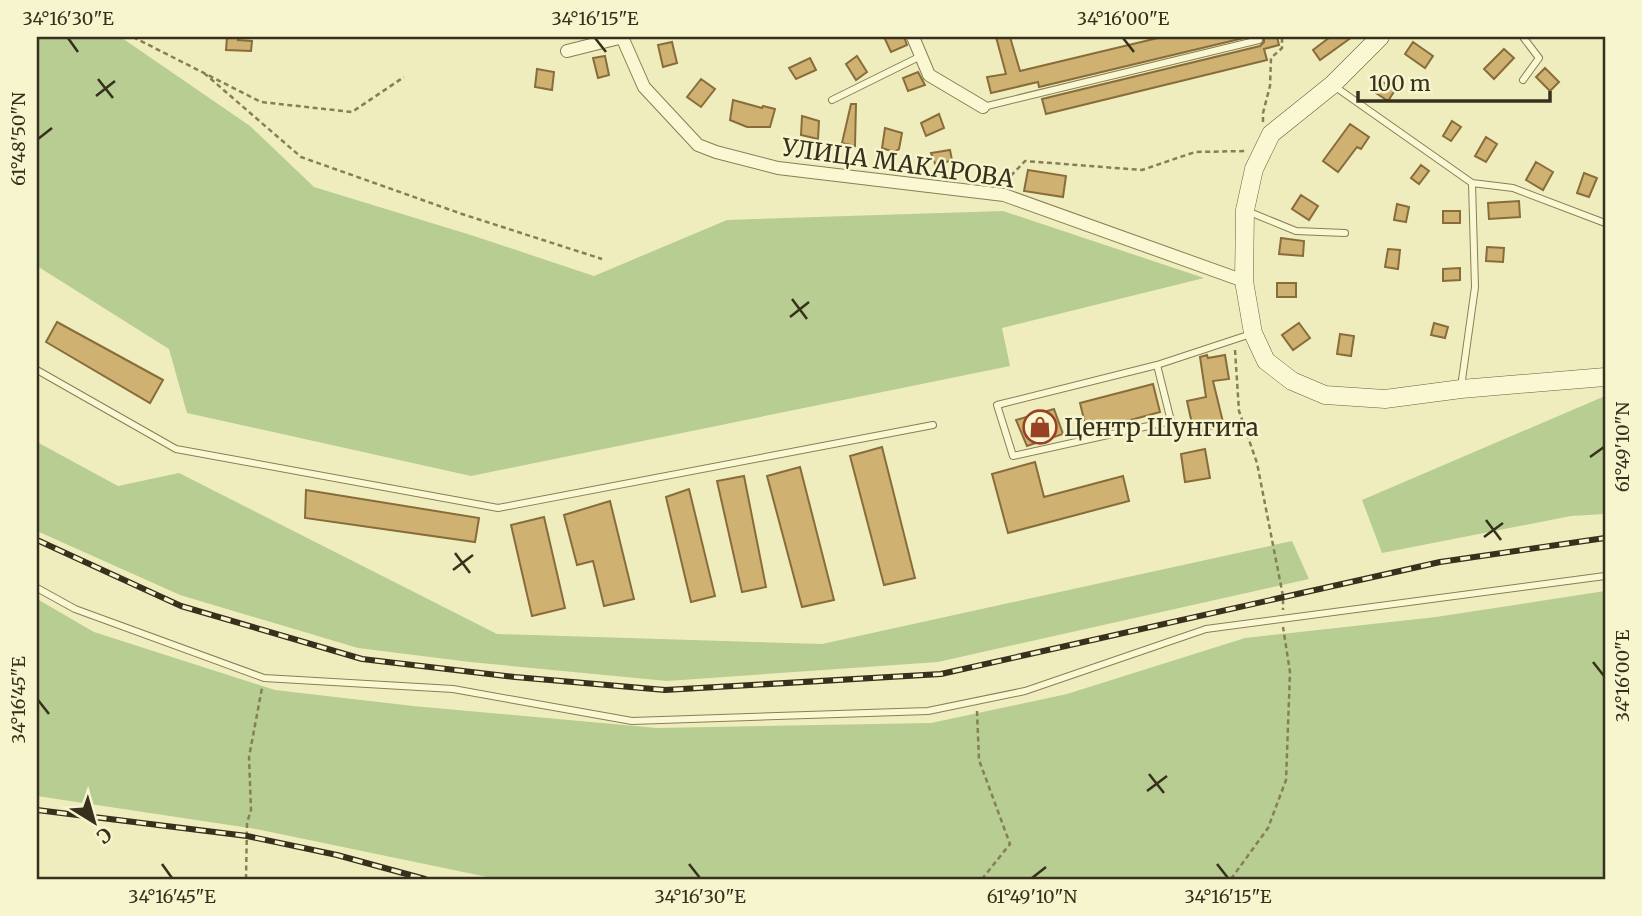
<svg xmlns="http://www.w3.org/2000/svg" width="1642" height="916" viewBox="0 0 1642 916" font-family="Merriweather,serif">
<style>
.green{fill:#b7cd92}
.building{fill:#cfb172;stroke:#886d3b;stroke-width:2}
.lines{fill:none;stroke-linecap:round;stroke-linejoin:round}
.service-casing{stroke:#887e56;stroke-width:8}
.minor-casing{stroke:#887e56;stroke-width:14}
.secondary-casing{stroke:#6a5e3a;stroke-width:19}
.path{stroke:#887e56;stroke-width:2.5;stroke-dasharray:5 3.5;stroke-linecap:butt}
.service{stroke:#faf8d2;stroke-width:6}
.minor{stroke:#faf8d2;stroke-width:12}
.secondary{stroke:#faf8d2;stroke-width:18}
.rail-casing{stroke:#37301c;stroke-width:6}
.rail{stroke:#f6f5ce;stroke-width:3.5;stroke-dasharray:10;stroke-linecap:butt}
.ticks{fill:none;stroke:#37301c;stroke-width:2.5}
.labels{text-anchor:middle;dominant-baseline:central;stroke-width:5;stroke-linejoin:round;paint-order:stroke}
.street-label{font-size:24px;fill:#37301c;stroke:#f6f5ce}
.poi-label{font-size:24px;fill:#37301c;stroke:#f6f5ce;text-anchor:start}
.neatline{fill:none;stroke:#37301c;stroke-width:2.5}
.ticks-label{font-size:18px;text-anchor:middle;fill:#37301c}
</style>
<rect width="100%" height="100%" fill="#efedbe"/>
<path class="green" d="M37,37L122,38L250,126L314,187L474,236L594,276L727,220L1003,211L1204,278L1002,328L1010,366L471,476L187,413L169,349L37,266Z
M1605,396V514L1571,516L1382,553L1362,500Z
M37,442L118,486L179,473L497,634L822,644L1292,541L1309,579L938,662L667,681L470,662L358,648L180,595L37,531Z
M1605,591V879H497L256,829L37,796V599L94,632L275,690L413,706L657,728L931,723L1067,694L1245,638L1436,617Z"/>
<path class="building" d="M227,37H239L238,40L252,41L251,51L226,50Z
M884,37H904L907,45L891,52Z
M996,37H1010L1020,71L1162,37H1248L1039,87L1038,82L991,93L987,77L1006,74Z
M1264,37H1277L1279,45L1264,49L1267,60L1046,114L1042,99L1260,46L1264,42Z
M1330,37H1352L1320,60L1313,50Z
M672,42L677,63L663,67L658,45Z
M1413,42L1433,56L1425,68L1405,54Z
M1504,49L1514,58L1494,79L1484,69Z
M605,56L609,75L598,78L593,58Z
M857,56L867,72L856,80L846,64Z
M810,58L816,70L796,79L789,68Z
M1545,68L1559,82L1550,91L1536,77Z
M537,69L554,72L552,90L535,87Z
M918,72L925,85L908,91L903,78Z
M701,79L715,89L701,107L687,97Z
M1383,82L1395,90L1388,101L1376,93Z
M733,100L762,108L763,106L775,109L770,127H747L730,120Z
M851,104H856L855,146L842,143Z
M939,114L944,128L926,136L921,123Z
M802,116L819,121L818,139L801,135Z
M1452,121L1461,127L1451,141L1443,136Z
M1350,124L1369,137L1361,149L1357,147L1338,172L1323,161Z
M885,128L902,133L899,149L894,152L882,148Z
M1486,137L1497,144L1486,162L1475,156Z
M950,150L952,160L936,166L931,153Z
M1536,162L1553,172L1543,190L1526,180Z
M1421,165L1429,171L1419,184L1411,178Z
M1028,170L1066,176L1063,197L1024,191Z
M1584,173L1597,178L1589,197L1577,193Z
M1301,195L1318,206L1309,220L1292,209Z
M1519,201L1520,217L1489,219L1488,203Z
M1397,204L1409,207L1406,222L1394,220Z
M1443,211H1460V223H1443Z
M1281,238L1304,241L1303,256L1279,254Z
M1487,247L1504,248L1503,262L1486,261Z
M1388,249L1400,250L1398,269L1385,267Z
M1460,268V280L1443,281V269Z
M1277,283H1296V297H1277Z
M57,322L163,380L150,403L46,342Z
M1299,323L1310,338L1293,350L1282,335Z
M1434,323L1448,327L1445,338L1431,335Z
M1340,334L1354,336L1351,356L1337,354Z
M1207,355L1208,358L1225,355L1229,379L1213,381L1224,426L1194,433L1187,401L1206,397L1200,357Z
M1153,384L1160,412L1087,432L1080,403Z
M1054,409L1063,434L1027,446L1016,420Z
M882,447L915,578L884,585L850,456Z
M1205,449L1210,478L1185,482L1181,454Z
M1035,462L1044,497L1123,476L1129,501L1008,533L992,474Z
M800,467L834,600L802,607L767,476Z
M744,476L766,587L742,592L717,481Z
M689,489L715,596L691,602L666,497Z
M306,490L479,518L475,542L305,518Z
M610,501L634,599L604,606L593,561L577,565L564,515Z
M544,517L565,608L532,616L511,525Z"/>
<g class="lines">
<defs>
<path id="service" d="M1523,37L1539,58L1523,80
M1334,86L1472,183L1475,287L1461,387
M832,100L921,56
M983,107L1259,40L1258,37
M1472,183L1513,188L1605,223
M1247,211L1296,231L1345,233
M1157,365L1171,421L1013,456L997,405L1157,365L1251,334
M37,370L176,449L498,508L933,425
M37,588L75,609L264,678L453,689L632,721L928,711L1025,691L1206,629L1605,576"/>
<path id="minor" d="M622,37L644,87L698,145L716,152L778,168L1004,195L1244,281
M913,37L929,75L983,107
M567,51L623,37"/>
<path id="secondary" d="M1380,37L1332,85L1271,134L1254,169L1245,210L1244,281L1253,333L1266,361L1292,381L1325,395L1385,399L1461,389L1605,377"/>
</defs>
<use href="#service" class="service-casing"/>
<use href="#minor" class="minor-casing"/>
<use href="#secondary" class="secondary-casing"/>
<path class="path" d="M133,37L261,102L352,112L404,77
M204,73L301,157L462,214L602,259
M1263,122V113L1270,86L1271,58L1282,48V37
M1005,182L1025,161L1142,170L1195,152L1246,151
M1235,350L1239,411L1257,463L1283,596V610
M977,711L979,760L1010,844L982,879
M246,879L247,823L251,810L249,757L262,688
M1231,879L1268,828L1286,780L1290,672L1283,627"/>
<use href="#service" class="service"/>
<use href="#minor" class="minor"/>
<use href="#secondary" class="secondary"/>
<defs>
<path id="rail" d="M37,540L181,606L362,659L515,677L665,690L941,674L1440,562L1605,538
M37,810L247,836L337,855L425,879"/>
</defs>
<use href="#rail" class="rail-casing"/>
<use href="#rail" class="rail"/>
</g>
<path class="ticks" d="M68,38L78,52M595,38L606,52M1123,38L1134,52M98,79L113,98M96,96L115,81M38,139L52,128M792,299L807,319M790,317L809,302M1590,457L1604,447M1486,520L1501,540M1484,537L1503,523M455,553L470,573M453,570L473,555M1593,662L1604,676M38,700L49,714M1149,774L1164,793M1147,791L1167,776M162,864L172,878M689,864L700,878M1217,864L1228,878M1032,878L1046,867"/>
<defs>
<symbol id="shop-ring" viewBox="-11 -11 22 22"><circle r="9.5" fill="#f6f5ce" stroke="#994124" stroke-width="1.5"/><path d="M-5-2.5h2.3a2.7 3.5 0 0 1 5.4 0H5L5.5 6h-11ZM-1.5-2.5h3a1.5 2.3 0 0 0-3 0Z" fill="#994124"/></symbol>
</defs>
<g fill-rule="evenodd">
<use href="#shop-ring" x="1021" y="408" width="38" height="38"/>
</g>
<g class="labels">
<g class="street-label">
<text transform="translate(898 163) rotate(8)">УЛИЦА МАКАРОВА</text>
</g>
<g class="poi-label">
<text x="1064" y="427">Центр Шунгита</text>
</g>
</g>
<rect width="1642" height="916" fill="none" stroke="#f6f5ce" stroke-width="77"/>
<g transform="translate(94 822) rotate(143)" stroke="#f6f5ce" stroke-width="5" paint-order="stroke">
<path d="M0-5L12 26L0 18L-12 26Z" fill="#37301c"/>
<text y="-10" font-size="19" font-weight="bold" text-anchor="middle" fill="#37301c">С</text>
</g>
<path d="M1358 91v10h192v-10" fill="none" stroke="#37301c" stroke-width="3.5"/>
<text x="1369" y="91" font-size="21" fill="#37301c" stroke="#f6f5ce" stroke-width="5" paint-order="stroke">100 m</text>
<rect x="38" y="38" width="1566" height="840" class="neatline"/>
<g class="ticks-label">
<text x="68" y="25">34°16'30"E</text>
<text x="595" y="25">34°16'15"E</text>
<text x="1123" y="25">34°16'00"E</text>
<text transform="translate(19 139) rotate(-90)" y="6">61°48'50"N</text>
<text transform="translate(1623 447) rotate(-90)" y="6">61°49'10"N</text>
<text transform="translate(1623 676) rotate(-90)" y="6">34°16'00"E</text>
<text transform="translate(19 700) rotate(-90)" y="6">34°16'45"E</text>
<text x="172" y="903">34°16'45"E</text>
<text x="700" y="903">34°16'30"E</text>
<text x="1032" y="903">61°49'10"N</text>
<text x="1228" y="903">34°16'15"E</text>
</g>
</svg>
